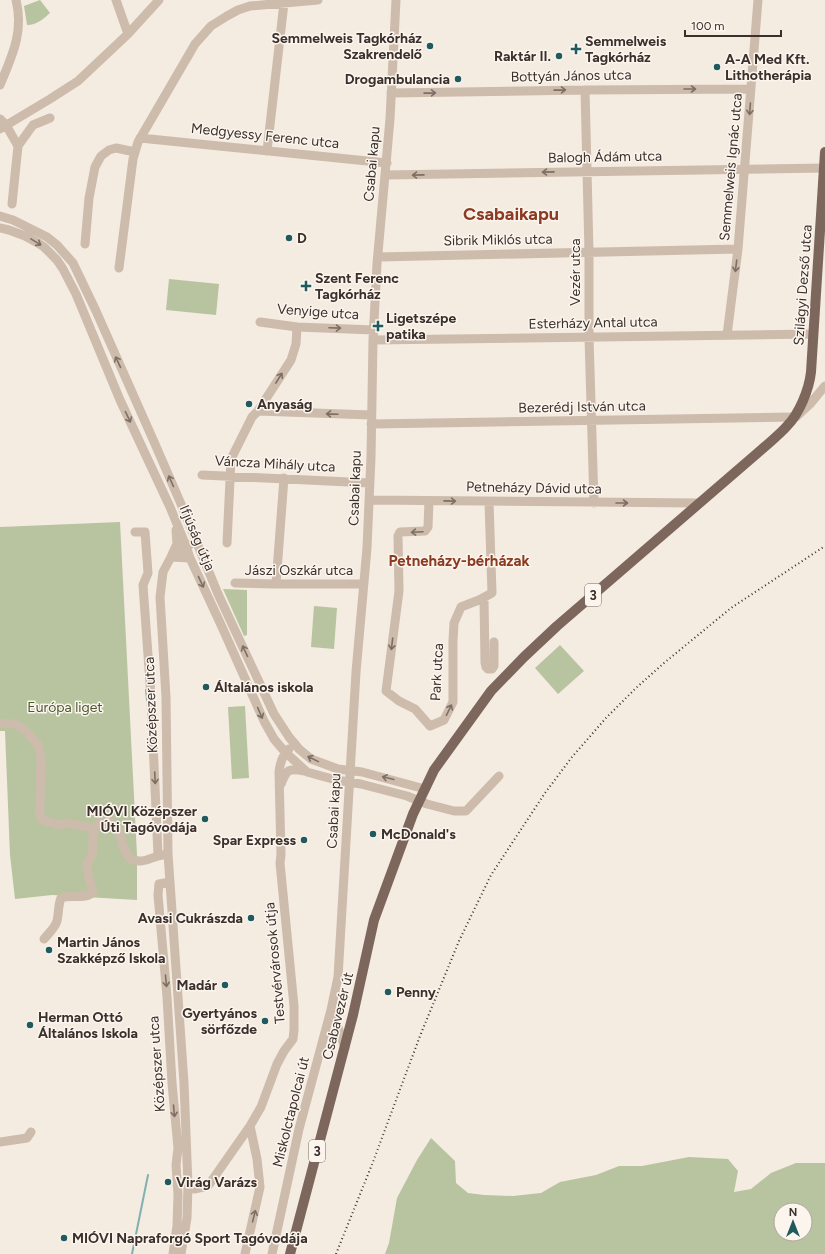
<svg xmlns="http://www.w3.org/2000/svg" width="825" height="1254" viewBox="0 0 825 1254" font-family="Figtree,sans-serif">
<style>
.green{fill:#b8c4a0;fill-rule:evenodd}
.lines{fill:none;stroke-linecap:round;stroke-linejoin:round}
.stream{stroke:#7fb0b2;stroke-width:2}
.minor{stroke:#cdbbac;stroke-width:9}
.major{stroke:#7d675c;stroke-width:10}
.rail{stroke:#3b302b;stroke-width:2;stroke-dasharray:1 3;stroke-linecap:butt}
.oneway{stroke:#7d6f65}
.poi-dot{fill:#1f5a5e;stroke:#fbf5ee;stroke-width:1.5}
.labels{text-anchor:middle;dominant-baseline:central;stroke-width:3;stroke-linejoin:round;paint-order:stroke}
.shield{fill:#fbf5ee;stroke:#756b66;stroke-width:1}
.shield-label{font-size:13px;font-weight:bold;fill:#3b302b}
.poi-label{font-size:14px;font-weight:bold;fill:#3b302b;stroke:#fbf5ee;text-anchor:start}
.street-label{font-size:14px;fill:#3b302b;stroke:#fbf5ee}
.park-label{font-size:14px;fill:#4a5a2e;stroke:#fbf5ee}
.neighbourhood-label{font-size:15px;font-weight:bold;fill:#8c3b22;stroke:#fbf5ee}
.district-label{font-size:18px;font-weight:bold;fill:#8c3b22;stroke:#fbf5ee}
</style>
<rect width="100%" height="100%" fill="#f4ebe1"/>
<path class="green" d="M40,0L50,13C43,19 37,25 27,25L24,6Z
M169,279L219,284L216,315L166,310Z
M120,522L137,855V900L52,895L15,899L10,855L5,731H0V527Z
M223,589L247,590V635L244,636Z
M314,606L337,608L334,649L311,647Z
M560,645L584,671L558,694L535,668Z
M245,706L249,778L232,779L228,707Z
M431,1138L455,1161L456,1183L468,1193L484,1195L513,1196L541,1193L560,1182L596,1175L619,1166H642L689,1157L728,1159L738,1171L734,1192L751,1189L771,1173L796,1163H825V1254H385L389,1243L397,1198L417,1160ZM781,1210H805V1234H781Z"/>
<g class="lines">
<path class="stream" d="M146,690L147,700
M132,1254L148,1175"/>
<path class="minor" d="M116,0L128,34
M0,85C12,56 24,32 16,0
M585,90L589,252V337L594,503
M391,93L585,90L751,89
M0,119L6,125L18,146
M0,129L50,99L78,81L128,34L159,0
M140,138L387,163
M267,151L284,3
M386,175L825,168
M12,204L18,146L33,125L50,118
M0,216L13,220L47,237L57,245L73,263L96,311L155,444L181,504L218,594L274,714L289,737L299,749L311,759L338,769L362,772L425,789
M0,228L9,230L25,236L38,243L44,247L57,260L63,269L76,294L120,400L170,507L186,546L190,558L222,627L264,721L274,739L285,752L307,772L336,780L361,784L407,796L427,804L454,811H466L499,776
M85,244L89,198L95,167L101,156L109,150L116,148L135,152
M379,257L738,249
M119,268L133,159L138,142L195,44L211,26L227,16L238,10L250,6L318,0
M260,322L297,327L374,330
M727,335L738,249L758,0
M373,340L813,334
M258,411L371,415
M796,417L810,404L825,386
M371,424L793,417
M202,475L370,483
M369,500L699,503
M429,501L428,527L425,531L400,532L398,536L399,591L386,691L399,701L415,709L430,726L444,720L453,702V641L454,623L461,607L479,600L492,593L489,502
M176,530L177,544L171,557L190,558
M135,532H145L148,573L143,585L151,697L158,855
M227,543L231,459L252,417L258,411L291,360L296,344L297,327
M235,583L276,584H363
M276,584L284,478
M484,598L485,663L486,667L488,669H492L494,666V642
M0,723L15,724L26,731L38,745L41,758L40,808V815L42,820L60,825L66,823L93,828
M281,784C287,769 288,768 305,771
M170,882L159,884L158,895L167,997L172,1083L178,1148L176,1165L178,1195L177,1226L173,1254
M44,939C48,934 55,928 57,921C59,913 58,905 61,898C70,894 86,900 93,892C91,884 87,874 87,865C87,861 91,859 92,855C95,843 87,823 105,822C109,821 113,823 115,826C123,835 121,852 131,859C142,865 153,856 163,855
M331,1010L339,1030L345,1048
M0,1142L27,1138L31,1132
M188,1185L194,1189L208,1186L250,1126L261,1107L277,1064L284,1051L293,1039L294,1030V1006L280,863L281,855L279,772C280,763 282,755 289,749
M181,1254L187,1218L188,1185L184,1083L168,854L166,697L160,597L163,572L171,557L191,544
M245,1254L260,1187L257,1159L250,1126
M272,1254L299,1129L331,1010L338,977L356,672L367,548L371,457L373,340L377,264L390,119L396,0"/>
<path class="major" d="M290,1254L353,1015L374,920L413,814L434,770L491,691L524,657L557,626L761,450C770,442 779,435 787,426C799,414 809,390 811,372L825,152"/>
<path class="rail" d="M336,1254L373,1162L420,1036L459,941L491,875L545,793L572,757L606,718L636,688L664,663L731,608L825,546"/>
</g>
<defs><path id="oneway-shaft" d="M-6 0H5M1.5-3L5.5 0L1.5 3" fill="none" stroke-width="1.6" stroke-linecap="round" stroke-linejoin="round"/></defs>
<g class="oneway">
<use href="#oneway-shaft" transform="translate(690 89)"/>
<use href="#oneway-shaft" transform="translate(560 90) rotate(-1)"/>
<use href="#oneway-shaft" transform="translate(430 93) rotate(-1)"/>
<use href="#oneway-shaft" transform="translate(750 109) rotate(94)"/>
<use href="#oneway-shaft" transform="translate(548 172) rotate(179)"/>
<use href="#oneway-shaft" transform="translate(418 175) rotate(179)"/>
<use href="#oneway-shaft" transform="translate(36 242) rotate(31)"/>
<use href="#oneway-shaft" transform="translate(736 266) rotate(97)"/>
<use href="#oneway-shaft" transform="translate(335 328) rotate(2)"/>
<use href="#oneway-shaft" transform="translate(118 362) rotate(-115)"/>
<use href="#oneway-shaft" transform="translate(279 378) rotate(-58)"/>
<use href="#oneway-shaft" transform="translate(332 414) rotate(-178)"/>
<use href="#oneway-shaft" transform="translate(128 417) rotate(64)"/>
<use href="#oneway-shaft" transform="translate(171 481) rotate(-114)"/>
<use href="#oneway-shaft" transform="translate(450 501) rotate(1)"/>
<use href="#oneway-shaft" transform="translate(622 503)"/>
<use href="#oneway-shaft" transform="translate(417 532) rotate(177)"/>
<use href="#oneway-shaft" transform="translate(201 582) rotate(65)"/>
<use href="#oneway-shaft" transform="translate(392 644) rotate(97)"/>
<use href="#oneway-shaft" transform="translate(245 651) rotate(-115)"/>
<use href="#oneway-shaft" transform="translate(449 710) rotate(-64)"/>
<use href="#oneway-shaft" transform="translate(260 713) rotate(67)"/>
<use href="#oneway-shaft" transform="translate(313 759) rotate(-154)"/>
<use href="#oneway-shaft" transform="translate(155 778) rotate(87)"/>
<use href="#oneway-shaft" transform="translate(388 778) rotate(-166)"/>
<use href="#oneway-shaft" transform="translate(166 981) rotate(85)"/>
<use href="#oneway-shaft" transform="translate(174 1111) rotate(85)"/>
<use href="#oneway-shaft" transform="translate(254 1216) rotate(-76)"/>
</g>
<g class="poi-dot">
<circle cx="430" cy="46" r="4"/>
<path d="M574 43h4v4h4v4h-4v4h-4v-4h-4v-4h4z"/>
<circle cx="559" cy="56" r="4"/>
<circle cx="717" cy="67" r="4"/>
<circle cx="458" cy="79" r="4"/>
<circle cx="289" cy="238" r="4"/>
<path d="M304 280h4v4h4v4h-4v4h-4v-4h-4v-4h4z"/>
<path d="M376 320h4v4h4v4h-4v4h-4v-4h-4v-4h4z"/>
<circle cx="249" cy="404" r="4"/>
<circle cx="206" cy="687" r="4"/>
<circle cx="205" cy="819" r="4"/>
<circle cx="373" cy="834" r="4"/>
<circle cx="304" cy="840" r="4"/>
<circle cx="251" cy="918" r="4"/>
<circle cx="49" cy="950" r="4"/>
<circle cx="225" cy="985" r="4"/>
<circle cx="388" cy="992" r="4"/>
<circle cx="265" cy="1021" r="4"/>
<circle cx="30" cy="1025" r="4"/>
<circle cx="168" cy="1182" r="4"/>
<circle cx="64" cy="1238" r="4"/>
</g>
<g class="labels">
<g class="shield">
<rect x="585" y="584" width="16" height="22" rx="3"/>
<rect x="309" y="1140" width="16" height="22" rx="3"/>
</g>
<g class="shield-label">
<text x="593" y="595">3</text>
<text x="317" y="1151">3</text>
</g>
<g class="poi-label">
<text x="422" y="38" text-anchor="end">Semmelweis Tagkórház<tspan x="422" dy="16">Szakrendelő</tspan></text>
<text x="585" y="41">Semmelweis<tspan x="585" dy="16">Tagkórház</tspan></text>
<text x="551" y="56" text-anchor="end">Raktár II.</text>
<text x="725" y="59">A-A Med Kft.<tspan x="725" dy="16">Lithotherápia</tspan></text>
<text x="450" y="79" text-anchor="end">Drogambulancia</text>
<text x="297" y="238">D</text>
<text x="315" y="278">Szent Ferenc<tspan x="315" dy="16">Tagkórház</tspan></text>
<text x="386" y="318">Ligetszépe<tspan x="386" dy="16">patika</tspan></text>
<text x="257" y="404">Anyaság</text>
<text x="214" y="687">Általános iskola</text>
<text x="197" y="811" text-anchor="end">MIÓVI Középszer<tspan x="197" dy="16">Úti Tagóvodája</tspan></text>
<text x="381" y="834">McDonald's</text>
<text x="296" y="840" text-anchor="end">Spar Express</text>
<text x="243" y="918" text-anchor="end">Avasi Cukrászda</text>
<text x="57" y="942">Martin János<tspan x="57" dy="16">Szakképző Iskola</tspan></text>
<text x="217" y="985" text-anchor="end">Madár</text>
<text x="396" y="992">Penny</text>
<text x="257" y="1013" text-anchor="end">Gyertyános<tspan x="257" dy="16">sörfőzde</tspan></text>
<text x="38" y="1017">Herman Ottó<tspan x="38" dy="16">Általános Iskola</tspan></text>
<text x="176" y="1182">Virág Varázs</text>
<text x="72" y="1238">MIÓVI Napraforgó Sport Tagóvodája</text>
</g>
<g class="street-label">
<text transform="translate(571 76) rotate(-1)">Bottyán János utca</text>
<text transform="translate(265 136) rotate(6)">Medgyessy Ferenc utca</text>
<text transform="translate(605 157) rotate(-1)">Balogh Ádám utca</text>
<text transform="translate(372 164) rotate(-85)">Csabai kapu</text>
<text transform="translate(731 167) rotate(-85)">Semmelweis Ignác utca</text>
<text transform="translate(498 240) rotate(-1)">Sibrik Miklós utca</text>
<text transform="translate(575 272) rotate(-90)">Vezér utca</text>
<text transform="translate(803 285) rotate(-86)">Szilágyi Dezső utca</text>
<text transform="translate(318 312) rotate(4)">Venyige utca</text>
<text transform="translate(593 323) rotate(-1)">Esterházy Antal utca</text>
<text transform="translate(582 407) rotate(-1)">Bezerédj István utca</text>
<text transform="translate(275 464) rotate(3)">Váncza Mihály utca</text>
<text transform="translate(355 488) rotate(-88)">Csabai kapu</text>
<text transform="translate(534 488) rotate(1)">Petneházy Dávid utca</text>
<text transform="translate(197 538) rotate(67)">Ifjúság útja</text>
<text x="299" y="570">Jászi Oszkár utca</text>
<text transform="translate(437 672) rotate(-87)">Park utca</text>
<text transform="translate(151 705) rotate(-92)">Középszer utca</text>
<text transform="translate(334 811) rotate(-87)">Csabai kapu</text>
<text transform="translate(275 963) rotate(-95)">Testvérvárosok útja</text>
<text transform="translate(338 1016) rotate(-76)">Csabavezér út</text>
<text transform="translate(157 1064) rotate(-94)">Középszer utca</text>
<text transform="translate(291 1112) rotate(-76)">Miskolctapolcai út</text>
</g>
<g class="park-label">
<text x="65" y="707">Európa liget</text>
</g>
<g class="neighbourhood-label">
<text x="459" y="561">Petneházy-bérházak</text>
</g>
<g class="district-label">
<text x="511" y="214">Csabaikapu</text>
</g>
</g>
<g transform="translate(793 1222)"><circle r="19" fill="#fbf5ee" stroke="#aea6a0"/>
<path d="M0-3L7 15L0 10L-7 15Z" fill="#1f5a5e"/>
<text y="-6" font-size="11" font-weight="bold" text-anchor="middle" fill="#3b302b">N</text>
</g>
<path d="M685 30v6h96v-6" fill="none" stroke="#3b302b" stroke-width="2"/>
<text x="691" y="30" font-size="12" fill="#3b302b" stroke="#fbf5ee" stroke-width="3" paint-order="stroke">100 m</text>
</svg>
